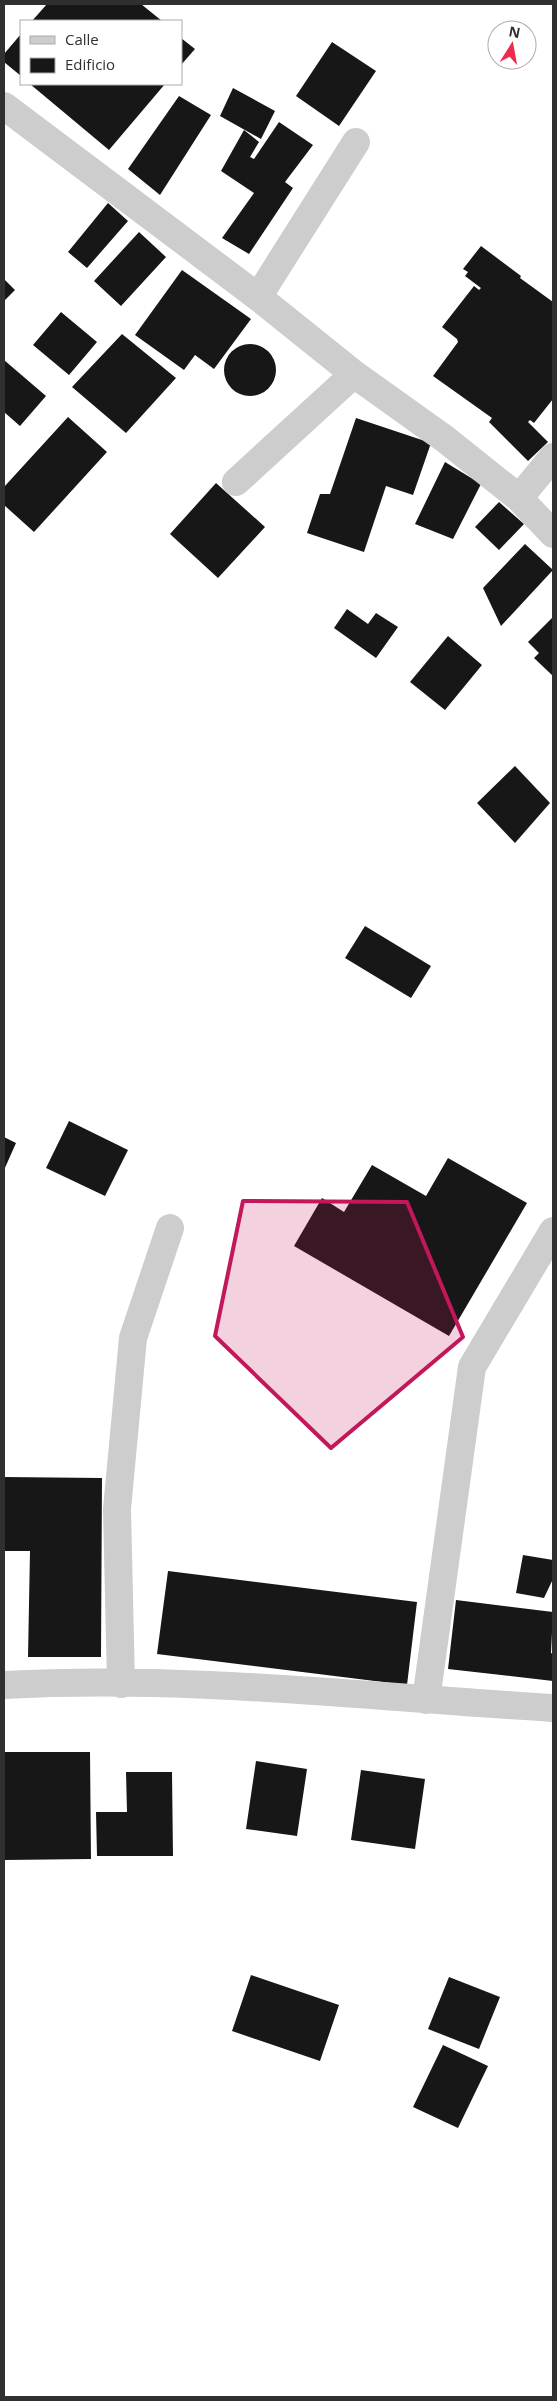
<svg xmlns="http://www.w3.org/2000/svg" width="557" height="2401" viewBox="0 0 557 2401" font-family="'Open Sans',sans-serif">
<style>
.building{fill:#171717}
.lines{fill:none;stroke-linecap:round;stroke-linejoin:round}
.street{stroke:#cdcdcd;stroke-width:28}
.marked{fill:#c2185b;fill-opacity:0.2;stroke:#c2185b;stroke-width:4;stroke-linejoin:round}
</style>
<rect width="100%" height="100%" fill="#fff"/>
<path class="building" d="M47,4H141L162,21H32Z
M21,34V76L4,62V54Z
M181,38L195,49L181,65Z
M332,42L376,71L339,126L296,96Z
M30,84H165L109,150Z
M233,88L275,111L261,139L220,116Z
M179,96L211,115L160,195L128,169Z
M279,122L313,145L285,182L293,188L249,254L222,238L254,193L221,171L244,130L259,142L250,157L254,159Z
M108,203L128,221L87,268L68,252Z
M139,232L166,257L121,306L94,281Z
M481,246L521,276L520,278L553,302V399L534,423L530,420L528,422L548,442L528,461L489,422L492,418L433,376L458,342L457,339L442,327L474,286L479,290L481,288L465,276L468,272L463,269Z
M182,270L251,319L214,369L195,355L184,370L135,335Z
M4,279L15,290L4,301Z
M61,312L97,342L69,375L33,345Z
M122,334L176,378L126,433L72,387Z
M224 370a26 26 0 1 1 52 0a26 26 0 1 1-52 0Z
M4,360L46,396L20,426L4,412Z
M68,417L107,452L34,532L4,505V487Z
M356,418L431,443L413,495L386,486L364,552L307,533L320,494H330Z
M445,462L481,484L453,539L415,524Z
M216,483L265,527L218,578L170,534Z
M499,502L524,524L499,550L475,527Z
M525,544L553,570L501,626L483,588Z
M347,609L368,624L376,613L398,627L376,658L334,628Z
M553,617V676L534,658L539,653L528,642Z
M448,636L482,665L445,710L410,682Z
M515,766L550,803L515,843L477,803Z
M365,926L431,966L411,998L345,958Z
M69,1121L128,1150L105,1196L46,1168Z
M4,1137L16,1143L4,1170Z
M448,1158L527,1203L449,1336L294,1246L322,1198L344,1212L372,1165L426,1196Z
M4,1477L102,1478L101,1657H28L30,1551H4Z
M523,1555L553,1560V1579L544,1598L516,1593Z
M168,1571L417,1602L407,1685L157,1654Z
M456,1600L553,1612L551,1653L553,1654V1681L448,1669Z
M4,1752H90L91,1859L4,1860Z
M256,1761L307,1769L297,1836L246,1829Z
M361,1770L425,1779L415,1849L351,1840Z
M126,1772H172L173,1856H97L96,1812H127Z
M251,1975L339,2005L320,2061L232,2031Z
M449,1977L500,1997L479,2049L428,2029Z
M443,2045L488,2066L458,2128L413,2107Z"/>
<g class="lines">
<path class="street" d="M4,106L258,297L354,374L445,439L519,498L553,534
M258,297L356,142
M236,482L354,374
M519,498L553,457
M121,1684L117,1509L133,1338L170,1228
M4,1685C187,1675 371,1697 553,1708
M426,1700L472,1367L553,1231"/>
</g>
<path class="marked" d="M243,1201L407,1202L463,1337L331,1448L215,1336Z"/>
<rect width="557" height="2401" fill="none" stroke="#303030" stroke-width="10"/>
<rect x="20" y="20" width="162" height="65" fill="#ffffff" stroke="#acacac"/>
<rect x="30" y="36" width="25" height="8" fill="#cdcdcd" stroke="#acacac"/>
<text x="65" y="45" font-size="15" fill="#303030">Calle</text>
<rect x="30" y="58" width="25" height="15" fill="#171717" stroke="#acacac"/>
<text x="65" y="70" font-size="15" fill="#303030">Edificio</text>
<g transform="translate(512 45) rotate(11)"><circle r="24" fill="#ffffff" stroke="#acacac"/>
<path d="M0-4L9 19L0 12L-9 19Z" fill="#f02a4d"/>
<text y="-8" font-size="14" font-weight="bold" text-anchor="middle" fill="#303030">N</text>
</g>
</svg>
